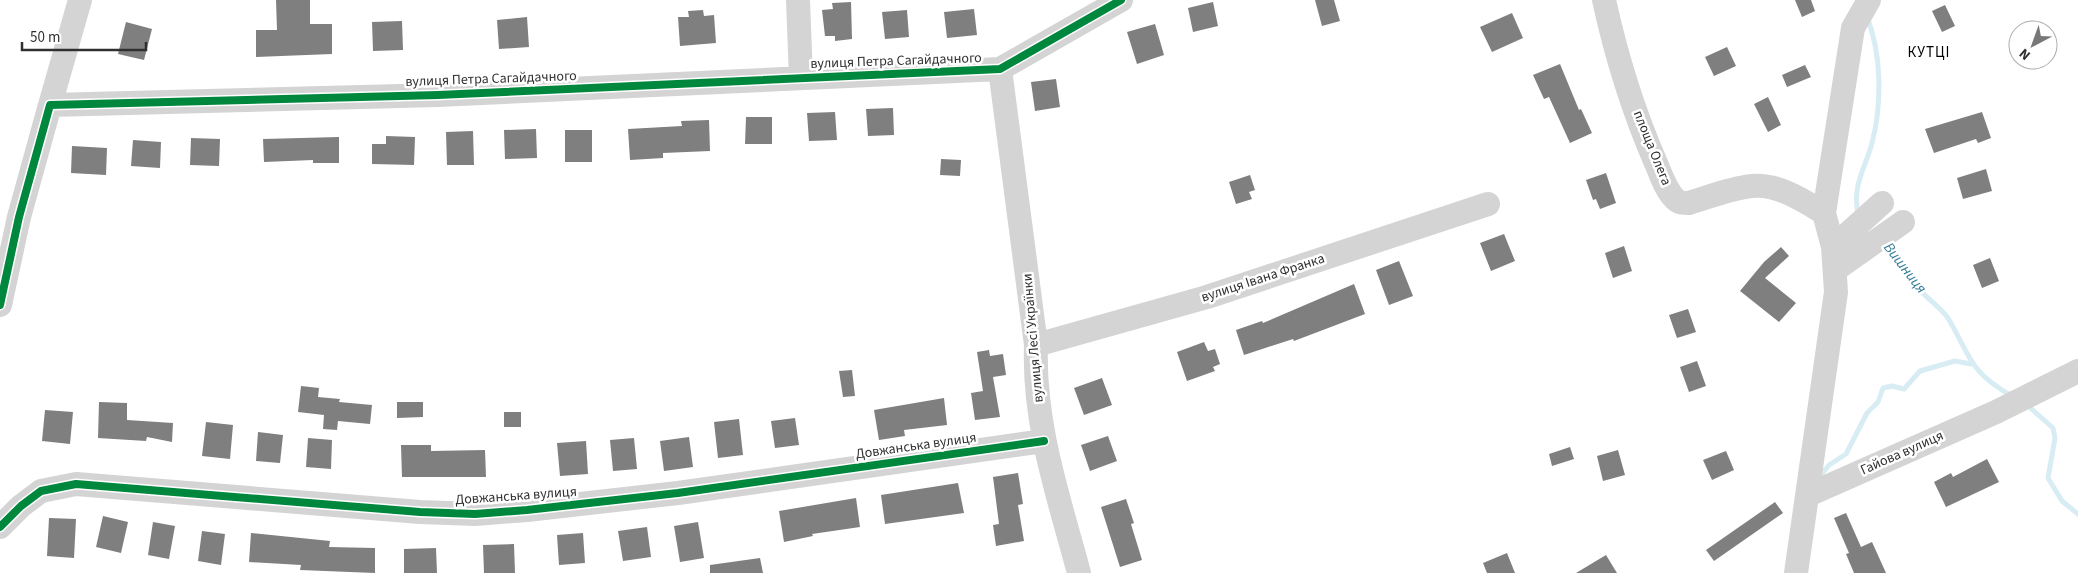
<svg xmlns="http://www.w3.org/2000/svg" width="2078" height="573" viewBox="0 0 2078 573" font-family="'Source Sans 3',sans-serif">
<style>
.lines{fill:none;stroke-linecap:round;stroke-linejoin:round}
.stream{stroke:#d8ecf4;stroke-width:5}
.building{fill:#7f7f7f}
.minor{stroke:#d4d4d4;stroke-width:24}
.cycleway-casing{stroke:#fff;stroke-width:11}
.cycleway{stroke:#00873e;stroke-width:8}
.labels{text-anchor:middle;dominant-baseline:central;stroke-width:5;stroke-linejoin:round;paint-order:stroke}
.street-label{font-size:14px;fill:#303030;stroke:#fff}
.neighbourhood-label{font-size:15px;letter-spacing:1px;fill:#000;stroke:#fff}
.water-label{font-size:15px;font-style:italic;fill:#377d99;stroke:#fff}
</style>
<rect width="100%" height="100%" fill="#fff"/>
<g class="lines">
<path class="stream" d="M1858,214C1852,185 1865,169 1872,143C1882,104 1882,55 1867,17
M1885,241C1900,256 1907,275 1921,291C1929,300 1941,308 1948,318C1971,357 1969,372 2012,396
M2026,404L2053,428L2055,438L2048,478L2062,501L2078,514
M1821,475L1829,465L1846,454L1867,413L1878,402L1883,388L1892,386L1904,389L1920,371L1955,361L1971,364"/>
</g>
<path class="building" d="M276,0H310V24H332V54L256,57V30H277Z
M1315,0H1334L1340,21L1322,26Z
M1795,0H1811L1815,11L1802,17Z
M851,2L852,39L835,41V36H825L822,10L833,9L832,3Z
M1213,2L1218,26L1193,32L1188,8Z
M1945,5L1955,26L1942,32L1932,11Z
M974,9L977,35L947,38L944,12Z
M703,10L704,16L714,15L716,43L680,46L678,17H689L688,11Z
M907,10L909,37L885,39L882,12Z
M1512,13L1523,38L1492,52L1480,27Z
M527,17L529,47L499,49L497,20Z
M402,21L403,50L373,51L372,22Z
M126,22L152,29L144,60L118,54Z
M1155,24L1164,55L1137,64L1127,32Z
M1727,47L1736,66L1714,76L1705,57Z
M1560,64L1579,110L1581,109L1592,133L1570,143L1549,97L1544,99L1533,75Z
M1805,65L1811,77L1787,87L1782,75Z
M1056,79L1060,107L1035,111L1031,82Z
M1768,97L1781,125L1768,132L1754,104Z
M893,108L894,135L868,136L866,109Z
M835,112L837,140L809,141L807,113Z
M1982,112L1991,138L1978,143L1976,139L1934,153L1925,129Z
M746,117H772V144H745Z
M709,120L710,151L663,153V158L630,160L628,129L682,126L681,121Z
M536,129L537,158L505,159L504,130Z
M565,130H592V162H565Z
M473,131L474,165H447L446,132Z
M386,136L415,137L414,165L372,164V144H386Z
M339,137V163H313V160L264,162L263,139Z
M191,138L220,139L219,166L190,165Z
M133,140L161,142L160,168L131,166Z
M72,146L107,148L106,175L71,173Z
M941,159L961,160L960,176L940,175Z
M1986,169L1992,191L1963,199L1957,178Z
M1606,173L1616,203L1600,209L1596,199L1593,200L1586,180Z
M1250,175L1255,190L1249,192L1252,199L1236,204L1229,182Z
M1504,234L1515,261L1491,271L1480,243Z
M1624,246L1632,271L1613,278L1605,253Z
M1781,247L1789,256L1765,278L1796,303L1779,322L1740,291L1764,262Z
M1990,258L1999,281L1982,288L1973,265Z
M1399,261L1413,296L1389,305L1376,270Z
M1354,284L1365,314L1294,341L1293,339L1244,355L1236,330L1262,321L1263,323Z
M1688,309L1696,332L1677,338L1669,315Z
M1204,342L1208,351L1215,349L1220,364L1213,367L1215,371L1187,381L1177,352Z
M989,350L990,356L1003,354L1006,375L993,377L1000,417L975,420L971,393L983,391L977,352Z
M1697,361L1706,386L1689,392L1680,367Z
M852,370L855,396L843,397L839,371Z
M1102,378L1112,405L1084,415L1074,388Z
M301,386L319,388L318,397L340,399L339,402L372,405L370,424L338,421L337,430L323,429L324,415L298,412Z
M944,398L947,425L904,430L905,436L879,440L874,410Z
M99,402L127,403V420L173,423L172,442L147,437L146,441L98,438Z
M397,402H423V417L397,418Z
M45,410L73,412L70,444L42,441Z
M504,412H521V427H504Z
M795,418L799,445L775,448L771,421Z
M739,419L743,455L718,458L714,422Z
M206,422L233,425L230,459L202,456Z
M258,432L283,435L280,463L256,461Z
M1108,436L1117,461L1090,471L1081,445Z
M689,437L693,467L664,471L660,441Z
M308,438L332,440L331,469L306,467Z
M634,438L637,469L613,471L610,440Z
M586,441L588,474L560,476L557,443Z
M401,445H431V451L485,450L486,477H402Z
M1570,447L1574,459L1552,466L1549,454Z
M1618,450L1625,475L1603,481L1597,456Z
M1726,451L1734,470L1712,480L1703,460Z
M1987,459L1999,482L1946,507L1934,482L1951,473L1953,477Z
M1018,473L1023,504L1018,505L1024,541L996,546L993,525L999,524L993,477Z
M958,483L964,513L885,524L881,495Z
M856,498L860,527L812,534L813,536L784,542L779,511Z
M1126,499L1134,523L1131,524L1142,560L1120,567L1101,507Z
M1775,502L1783,513L1714,561L1706,550Z
M1846,513L1861,547L1872,542L1886,573H1854L1846,554L1849,553L1834,518Z
M103,516L128,522L121,553L96,547Z
M49,518L76,519L74,558L47,556Z
M153,522L175,526L169,559L148,555Z
M698,522L704,558L680,562L674,526Z
M647,527L651,557L623,561L618,531Z
M202,531L225,534L221,565L198,561Z
M251,533L330,541L329,547L375,548V573L300,570L301,565L249,562Z
M583,533L585,563L559,565L557,535Z
M514,544L515,573H484L483,545Z
M436,548L437,573H404V549Z
M1507,553L1515,573H1487L1483,563Z
M1606,555L1617,573H1576Z
M760,558L763,573H710V565Z"/>
<g class="lines">
<path class="minor" d="M798,0L801,78
M1604,0C1616,55 1633,110 1655,161C1661,174 1665,189 1675,199C1679,203 1683,203 1689,203C1709,197 1731,188 1752,186C1777,183 1804,201 1824,213L1833,247L1836,292L1796,573
M1000,69L1036,345C1033,424 1059,498 1079,573
M50,105L80,0
M1824,213L1853,28L1869,0
M1833,247L1882,203
M1835,270L1903,222
M0,305L19,217L50,105L438,95L1000,69L1121,0
M1036,345L1207,297L1488,204
M1808,495L1996,412L2078,371
M0,527L21,506L41,491L76,484L420,512L475,514L527,510L678,493L1044,441"/>
<defs>
<path id="cycleway" d="M0,305L19,217L50,105L438,95L1000,69L1121,0
M0,527L21,506L41,491L76,484L420,512L475,514L527,510L678,493L1044,441"/>
</defs>
<use href="#cycleway" class="cycleway-casing"/>
<use href="#cycleway" class="cycleway"/>
</g>
<g class="labels">
<g class="street-label">
<text transform="translate(896 61) rotate(-2)">вулиця Петра Сагайдачного</text>
<text transform="translate(491 79) rotate(-2)">вулиця Петра Сагайдачного</text>
<text transform="translate(1652 148) rotate(68)">площа Олега</text>
<text transform="translate(1263 278) rotate(-18)">вулиця Івана Франка</text>
<text transform="translate(1033 338) rotate(-95)">вулиця Лесі Українки</text>
<text transform="translate(916 446) rotate(-8)">Довжанська вулиця</text>
<text transform="translate(1902 453) rotate(-24)">Гайова вулиця</text>
<text transform="translate(516 496) rotate(-4)">Довжанська вулиця</text>
</g>
<g class="neighbourhood-label">
<text x="1929" y="52">КУТЦІ</text>
</g>
<g class="water-label">
<text transform="translate(1905 268) rotate(52)">Вишниця</text>
</g>
</g>
<g transform="translate(2033 45) rotate(221)"><circle r="24" fill="#ffffff" stroke="#acacac"/>
<path d="M0-4L9 19L0 12L-9 19Z" fill="#787878"/>
<text y="-8" font-size="14" font-weight="bold" text-anchor="middle" fill="#303030">N</text>
</g>
<path d="M22 42v8h124v-8" fill="none" stroke="#303030" stroke-width="2.5"/>
<text x="30" y="42" font-size="15" fill="#303030" stroke="#ffffff" stroke-width="4" paint-order="stroke">50 m</text>
</svg>
